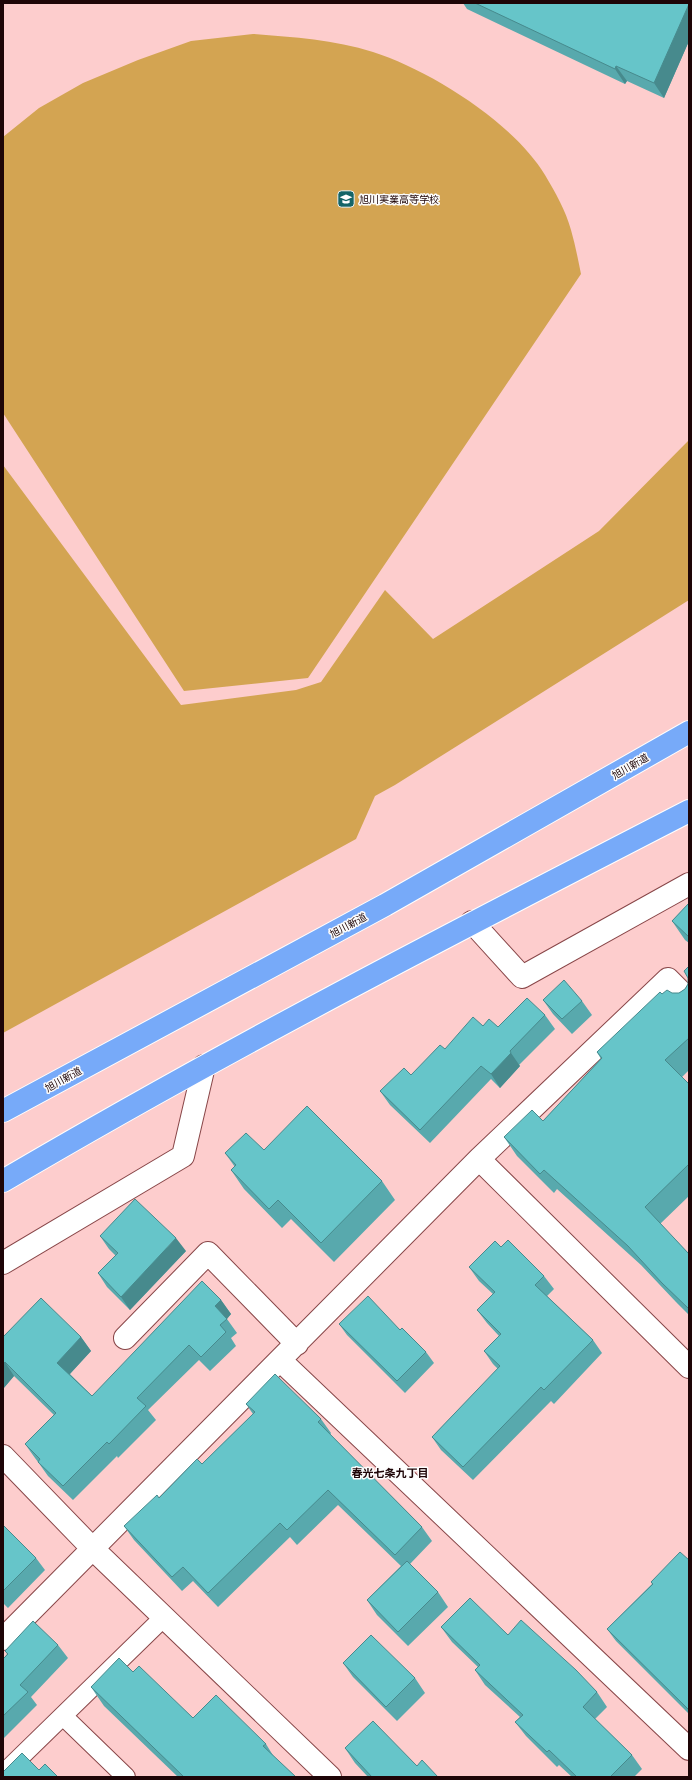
<svg xmlns="http://www.w3.org/2000/svg" width="692" height="1780" viewBox="0 0 692 1780" font-family="'Golos Text','Noto Sans JP',sans-serif">
<style>
.green{fill:#d3a452}
.lines{fill:none;stroke-linecap:round;stroke-linejoin:round}
.lane-casing{stroke:#884648;stroke-width:20}
.street-casing{stroke:#884648;stroke-width:24}
.highway-casing{stroke:#fff;stroke-width:24}
.lane{stroke:#fff;stroke-width:18}
.street{stroke:#fff;stroke-width:22}
.highway{stroke:#77aaf9;stroke-width:22}
.wall{fill:#58a9ad}
.shaded-wall{fill:#478a8d}
.building{fill:#66c5c9;stroke:#478a8d}
.labels{text-anchor:middle;dominant-baseline:central;stroke-width:3;stroke-linejoin:round;paint-order:stroke}
.poi-label{font-size:10px;fill:#1e0507;stroke:#fcfcfc;text-anchor:start}
.street-label{font-size:10px;fill:#1e0507;stroke:#fcfcfc}
.neighbourhood-label{font-size:11px;font-weight:bold;fill:#1e0507;stroke:#fcfcfc}
</style>
<rect width="100%" height="100%" fill="#fdcdcd"/>
<path class="green" d="M253,34C293,37 334,40 373,52C430,70 514,123 545,175C555,192 566,211 571,230C575,244 578,259 581,274L308,678L184,691L3,413V137L39,108L83,83L138,60L191,41Z
M689,440V600L395,785L375,796L356,839L3,1033V465L181,705L296,690L321,682L385,590L433,639L599,531Z"/>
<g class="lines">
<defs>
<path id="lane" d="M63,1716L126,1777
M3,1774L163,1618"/>
<path id="street" d="M472,922L522,977L689,884
M479,1159L689,1367
M3,1263L183,1156L204,1066
M125,1338L208,1253L297,1344
M280,1360L689,1749
M3,1456L93,1549L330,1777
M3,1639L479,1159L668,979L689,1000"/>
<path id="highway" d="M3,1111L385,905L689,732
M3,1181C227,1049 458,930 689,811"/>
</defs>
<use href="#lane" class="lane-casing"/>
<use href="#street" class="street-casing"/>
<use href="#highway" class="highway-casing"/>
<use href="#lane" class="lane"/>
<use href="#street" class="street"/>
<use href="#highway" class="highway"/>
</g>
<path class="wall" d="M463,3H689V41L664,98L627,81L625,84L467,9Z
M689,903V943L685,940L672,921Z
M689,966V1070L682,1077L689,1084V1196L660,1224L689,1254V1315L676,1302L641,1265L557,1189L554,1193L517,1156L504,1137L543,1121L601,1059L597,1052L662,994L672,993H679L685,989L688,984Z
M543,1000L582,1001L592,1015L572,1034L553,1014Z
M545,1015L555,1029L519,1065L520,1066L500,1088L491,1079L430,1143L390,1105L380,1091L411,1075L445,1049L483,1026L498,1027Z
M264,1150L382,1181L395,1200L334,1262L291,1219L282,1228L244,1189L231,1170L235,1167L225,1153Z
M100,1236L186,1251L130,1310L107,1287L98,1273L116,1256L109,1249Z
M501,1247L544,1276L554,1289L547,1296L593,1340L602,1353L554,1404L551,1401L473,1480L441,1450L432,1437L498,1369L493,1364L484,1351L499,1336L487,1323L477,1310L493,1294L479,1281L469,1267Z
M221,1300L231,1314L227,1319L237,1333L231,1338L236,1346L210,1371L199,1360L148,1410L156,1420L118,1458L117,1456L73,1500L48,1476L38,1462L35,1458L25,1444L54,1415L14,1376L3,1389V1335L4,1336L81,1337L91,1351L70,1374L92,1396Z
M339,1324L400,1330L426,1352L434,1363L405,1393L347,1335Z
M246,1404L321,1419L331,1433L330,1435L422,1527L432,1541L410,1564L438,1592L448,1607L408,1646L377,1615L367,1600L401,1566L338,1505L297,1545L290,1537L218,1607L193,1581L182,1591L134,1540L124,1526L202,1464L253,1414Z
M3,1525L36,1558L45,1570L8,1608L3,1603Z
M689,1560V1714L616,1641L607,1629L652,1584L651,1582Z
M441,1627L508,1635L597,1692L607,1707L595,1719L632,1755L642,1769L634,1777H572L559,1765L557,1767L526,1736L515,1722L520,1717L485,1685L475,1670L478,1667L452,1642Z
M58,1645L68,1658L31,1697L37,1705L3,1739V1659L7,1654L5,1651Z
M343,1663L415,1678L425,1693L397,1721L353,1677Z
M133,1672L193,1718L266,1744L274,1757L296,1777H178L104,1706L91,1687Z
M345,1748L417,1766L438,1777H368L355,1763Z"/>
<path class="shaded-wall" d="M689,4V41L664,98L654,83Z
M616,66L627,81L625,84L615,69Z
M511,1053L520,1066L500,1088L491,1074Z
M176,1238L186,1251L130,1310L121,1297Z
M221,1300L231,1314L225,1321L215,1306Z
M81,1337L91,1351L67,1377L57,1363Z
M5,1362L14,1376L3,1389V1364Z"/>
<path class="building" d="M475,3H689V4L654,83L616,66L615,69Z
M689,903V937L672,921Z
M689,966V1038L665,1060L689,1084V1164L645,1207L689,1254V1309L662,1283L628,1246L544,1170L540,1174L504,1137L532,1110L543,1121L602,1058L597,1052L660,992L662,994L667,990L672,993H679L685,989L688,984V978L684,971Z
M564,980L582,1001L562,1019L543,1000Z
M527,998L545,1015L510,1051L511,1053L491,1074L481,1066L420,1130L380,1091L404,1068L411,1075L440,1045L445,1049L473,1017L483,1026L489,1019L498,1027Z
M307,1106L382,1181L321,1243L278,1200L269,1209L231,1170L236,1165L225,1153L246,1133L264,1150Z
M135,1199L176,1238L121,1297L98,1273L118,1253L100,1236Z
M508,1240L544,1276L535,1285L593,1340L544,1390L541,1387L463,1467L432,1437L500,1366L484,1351L501,1334L477,1310L495,1292L469,1267L495,1241L501,1247Z
M202,1281L221,1300L215,1306L227,1319L220,1325L226,1332L201,1357L189,1345L137,1398L146,1406L109,1444L107,1442L63,1486L38,1462L40,1459L25,1444L56,1413L5,1362L3,1364V1335L4,1336L41,1298L81,1337L57,1363L92,1396Z
M368,1296L400,1330L402,1328L426,1352L397,1381L339,1324Z
M275,1374L321,1419L318,1422L422,1527L395,1555L328,1490L287,1530L280,1523L208,1593L183,1567L172,1577L124,1526L157,1495L159,1498L197,1459L202,1464L255,1412L246,1404Z
M3,1525L36,1558L3,1591Z
M680,1552L689,1560V1710L607,1629L653,1584L651,1582Z
M407,1561L438,1592L398,1632L367,1600Z
M470,1598L508,1635L521,1620L576,1670L597,1692L583,1707L632,1755L610,1777H577L549,1750L547,1752L515,1722L523,1715L475,1670L480,1665L441,1627Z
M33,1621L58,1645L20,1685L28,1692L3,1716V1659L8,1654L5,1651Z
M371,1635L415,1678L386,1707L343,1663Z
M119,1658L133,1672L139,1666L193,1718L216,1695L266,1744L263,1746L296,1777H184L91,1687Z
M373,1721L417,1766L422,1760L438,1777H372L345,1748Z
M22,1753L39,1770L45,1764L58,1777H3V1772Z"/>
<defs>
<symbol id="school-square" viewBox="-11 -11 22 22"><rect x="-9" y="-9" width="18" height="18" rx="4" fill="#146467" stroke="#fcfcfc"/><path d="M0-5L7-2L0 1L-7-2ZM-4 1L0 2.5L4 1V4Q0 6-4 4Z" fill="#fff"/></symbol>
</defs>
<g fill-rule="evenodd">
<use href="#school-square" x="336" y="189" width="20" height="20"/>
</g>
<g class="labels">
<g class="poi-label">
<text x="359" y="199">旭川実業高等学校</text>
</g>
<g class="street-label">
<text transform="translate(630 766) rotate(-30)">旭川新道</text>
<text transform="translate(348 925) rotate(-28)">旭川新道</text>
<text transform="translate(63 1079) rotate(-29)">旭川新道</text>
</g>
<g class="neighbourhood-label">
<text x="390" y="1472">春光七条九丁目</text>
</g>
</g>
<rect width="692" height="1780" fill="none" stroke="#1e0507" stroke-width="8"/>
</svg>
